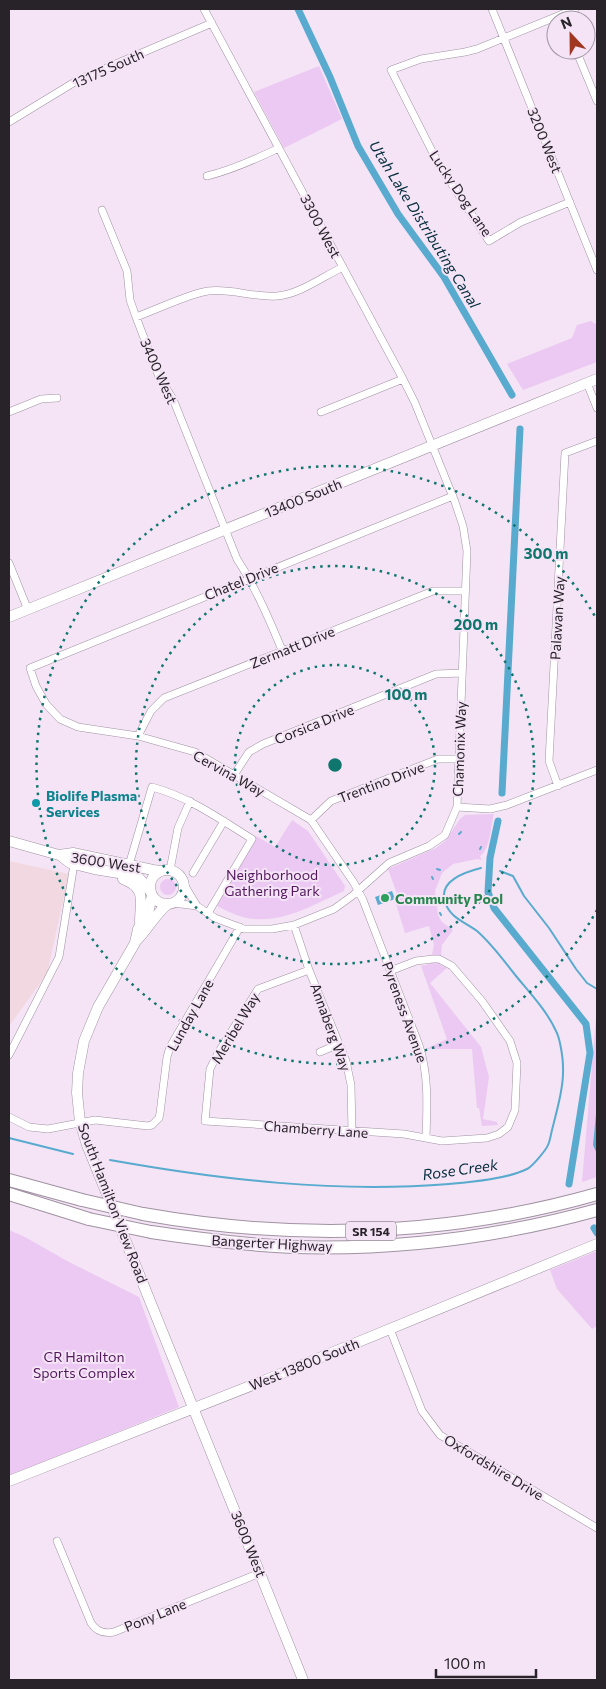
<svg xmlns="http://www.w3.org/2000/svg" width="606" height="1689" viewBox="0 0 606 1689" font-family="Commissioner,sans-serif">
<style>
.commercial{fill:#f2d9e1}
.green{fill:#ecc9f2}
.water{fill:#58aace}
.lines{fill:none;stroke-linecap:round;stroke-linejoin:round}
.stream{stroke:#58aace;stroke-width:2}
.canal{stroke:#58aace;stroke-width:7}
.street-casing{stroke:#a092a2;stroke-width:8}
.secondary-casing{stroke:#a092a2;stroke-width:11}
.highway-casing{stroke:#a092a2;stroke-width:14}
.street{stroke:#fff;stroke-width:7}
.secondary{stroke:#fff;stroke-width:10}
.highway{stroke:#fff;stroke-width:12}
.highway-bridge-casing{stroke:#a092a2;stroke-width:14;stroke-linecap:butt}
.highway-bridge{stroke:#fff;stroke-width:12}
.ring{fill:none;stroke:#0f766e;stroke-width:2.5;stroke-dasharray:2.5 5}
.culture-dot{fill:#0f9aa8;stroke:#f4e4f6;stroke-width:2}
.leisure-dot{fill:#2e9e5b;stroke:#f4e4f6;stroke-width:2}
.labels{text-anchor:middle;dominant-baseline:central;stroke-width:4;stroke-linejoin:round;paint-order:stroke}
.shield{fill:#f4e4f6;stroke:#655c66;stroke-width:1}
.shield-label{font-size:12px;font-weight:bold;fill:#282229}
.street-label{font-size:14px;fill:#282229;stroke:#f4e4f6}
.culture-label{font-size:14px;font-weight:bold;fill:#0d838f;stroke:#f4e4f6;text-anchor:start}
.park-label{font-size:14px;fill:#52175c;stroke:#f4e4f6}
.leisure-label{font-size:14px;font-weight:bold;fill:#27864d;stroke:#f4e4f6;text-anchor:start}
.water-label{font-size:15px;font-style:italic;fill:#062e3d;stroke:#f4e4f6}
.centre{fill:#0f766e;stroke:#f4e4f6;stroke-width:2.5}
.ring-label{font-size:15px;text-anchor:middle;font-weight:bold;fill:#0f766e;stroke:#f4e4f6;stroke-width:4;stroke-linejoin:round;paint-order:stroke}
</style>
<rect width="100%" height="100%" fill="#f4e4f6"/>
<path class="commercial" d="M9,861L69,874L47,974L9,1026Z"/>
<path class="green" d="M319,66L342,119L284,148L254,92Z
M591,321L597,325V362L523,390L507,364L572,338L577,325Z
M494,814C491,825 490,850 480,856L482,860L477,859L453,864L442,873L435,891L438,915L442,922L453,930L442,945L440,965L447,968L430,983L481,1047L489,1077L483,1119L497,1122L498,1125L482,1126L479,1108H477L472,1049H426L447,1039L421,966L430,964L434,945L429,926L405,933L396,904L400,902L388,869L436,848L445,841L460,819L465,815Z
M292,820L308,831L345,886L344,891C317,903 286,922 254,919C241,918 229,912 217,906L256,836L275,847Z
M160 887a8 8 0 1 1 16 0a8 8 0 1 1-16 0Z
M597,1006V1177L582,1182Z
M9,1230L25,1237L67,1261L139,1297L179,1407L9,1476Z
M597,1251V1326L592,1329L557,1289L550,1270Z"/>
<path class="water" d="M392,891L395,899L378,905L375,897Z
M597,1104V1154L593,1145Z"/>
<g class="lines">
<path class="stream" d="M459,834L461,832
M480,849L481,847
M437,869L440,870
M500,871L513,876L524,896L549,928L576,969L587,983L597,989
M432,877L433,879
M440,913L441,915
M9,1138L73,1154
M110,1160C222,1180 335,1193 449,1184C471,1182 507,1179 527,1169C532,1167 546,1150 548,1145C550,1141 551,1134 552,1130C557,1110 564,1086 563,1067C563,1058 560,1038 556,1031C547,1011 530,993 516,976C504,961 492,944 477,931C465,922 450,918 445,902C438,881 465,872 481,868"/>
<path class="canal" d="M298,9L330,77L358,146L398,214L444,277L512,395
M502,793L520,429
M498,821L490,858L488,892L494,908L586,1024L590,1053L569,1184
M594,1228L597,1233"/>
<defs>
<path id="street" d="M492,9L597,270
M576,50L597,101
M9,122L78,80L212,23
M207,176C232,170 256,159 279,148
M570,202L521,222L489,241L438,163L391,70L421,59L465,52L477,49L575,9
M102,210L127,271L130,300L136,317L159,377L173,399L237,559C256,588 269,619 282,650
M136,317C156,310 188,294 208,291C231,288 254,298 277,296C300,294 322,277 343,267
M587,383L597,408
M9,412L41,399L57,398
M321,412L403,379
M9,563L28,610
M138,736L151,711L164,698L433,591H465
M234,775L249,752L263,744L436,674L462,673
M558,786L549,761L565,453L597,441
M457,807L490,809L507,805L597,770
M311,820L331,801L438,759H458
M129,865L152,787C189,797 220,819 252,839L208,913
M170,870L178,828L190,801
M193,873L224,821
M185,886L197,906
M173,903L197,906L215,918L244,929H272L294,925L334,909L352,896L389,863L429,846L445,835L457,807L467,551L463,526L455,502L415,403L403,379L204,9
M294,925L309,970L346,1061L351,1085L352,1132
M309,970L258,989L218,1053L210,1069L205,1121L404,1134L442,1141L487,1138L499,1134L508,1127L515,1110L517,1063L510,1041L482,1001L452,966L439,959H433L416,961L390,971
M320,1052L339,1044
M9,1055L59,957L74,864
M9,1117L29,1127L48,1129L95,1120L148,1126L152,1125L159,1118L160,1113L167,1057L170,1047L240,927
M426,1138C427,1107 429,1075 419,1045L363,900L354,883L311,820L195,752L138,736L78,727L60,719L46,704L36,686L30,668L453,496
M390,1329L422,1411L440,1435L597,1528
M57,1541L91,1623C97,1632 104,1634 114,1632L260,1573"/>
<path id="secondary" d="M9,617L597,379
M9,841L59,855L73,853L153,870L161,871
M61,856L70,863L94,869L131,875L139,878L151,892
M150 887a17 17 0 1 1 34 0a17 17 0 1 1-34 0Z
M123,879C147,888 140,901 140,922
M152,895L149,909L138,929L135,943L98,1007L84,1041L78,1073L77,1093L80,1122L87,1145L303,1680
M135,942C148,930 154,915 168,904
M9,1481L268,1379L597,1244"/>
<path id="highway" d="M9,1180L82,1200
M9,1194L89,1219
M143,1214C295,1241 449,1236 597,1194
M151,1232C198,1239 246,1245 294,1247C396,1250 499,1237 597,1210"/>
</defs>
<use href="#street" class="street-casing"/>
<use href="#secondary" class="secondary-casing"/>
<use href="#highway" class="highway-casing"/>
<use href="#street" class="street"/>
<use href="#secondary" class="secondary"/>
<use href="#highway" class="highway"/>
<defs>
<path id="highway-bridge" d="M82,1200L143,1214
M89,1219L151,1232"/>
</defs>
<use href="#highway-bridge" class="highway-bridge-casing"/>
<use href="#highway-bridge" class="highway-bridge"/>
</g>
<g class="ring">
<circle cx="335" cy="765" r="100"/>
<circle cx="335" cy="765" r="199"/>
<path d="M597 910A299 299 0 1 1 597 620"/>
</g>
<circle class="culture-dot" cx="36" cy="803" r="5"/>
<circle class="leisure-dot" cx="385" cy="898" r="5"/>
<g class="labels">
<rect class="shield" x="346" y="1221.5" width="50" height="19" rx="4"/>
<g class="shield-label">
<text x="371" y="1231">SR 154</text>
</g>
<g class="street-label">
<text transform="translate(108 68) rotate(-24)">13175 South</text>
<text transform="translate(545 140) rotate(68)">3200 West</text>
<text transform="translate(461 193) rotate(56)">Lucky Dog Lane</text>
<text transform="translate(321 226) rotate(62)">3300 West</text>
<text transform="translate(159 371) rotate(66)">3400 West</text>
<text transform="translate(303 498) rotate(-22)">13400 South</text>
<text transform="translate(241 581) rotate(-22)">Chatel Drive</text>
<text transform="translate(557 618) rotate(-87)">Palawan Way</text>
<text transform="translate(292 647) rotate(-22)">Zermatt Drive</text>
<text transform="translate(314 724) rotate(-22)">Corsica Drive</text>
<text transform="translate(459 749) rotate(-88)">Chamonix Way</text>
<text transform="translate(229 773) rotate(29)">Cervina Way</text>
<text transform="translate(381 782) rotate(-21)">Trentino Drive</text>
<text transform="translate(106 862) rotate(9)">3600 West</text>
<text transform="translate(405 1012) rotate(70)">Pyreness Avenue</text>
<text transform="translate(190 1015) rotate(-61)">Lunday Lane</text>
<text transform="translate(331 1027) rotate(70)">Annaberg Way</text>
<text transform="translate(235 1028) rotate(-59)">Meribel Way</text>
<text transform="translate(316 1129) rotate(4)">Chamberry Lane</text>
<text transform="translate(113 1203) rotate(69)">South Hamilton View Road</text>
<text transform="translate(272 1243) rotate(3)">Bangerter Highway</text>
<text transform="translate(304 1364) rotate(-22)">West 13800 South</text>
<text transform="translate(494 1467) rotate(31)">Oxfordshire Drive</text>
<text transform="translate(249 1544) rotate(68)">3600 West</text>
<text transform="translate(155 1615) rotate(-22)">Pony Lane</text>
</g>
<g class="culture-label">
<text x="46" y="795">Biolife Plasma<tspan x="46" dy="16">Services</tspan></text>
</g>
<g class="park-label">
<text x="272" y="874">Neighborhood<tspan x="272" dy="16">Gathering Park</tspan></text>
<text x="84" y="1356">CR Hamilton<tspan x="84" dy="16">Sports Complex</tspan></text>
</g>
<g class="leisure-label">
<text x="395" y="898">Community Pool</text>
</g>
<g class="water-label">
<text transform="translate(425 224) rotate(58)">Utah Lake Distributing Canal</text>
<text transform="translate(460 1169) rotate(-8)">Rose Creek</text>
</g>
</g>
<circle cx="335" cy="765" r="8" class="centre"/>
<g class="ring-label">
<text x="546" y="559">300 m</text>
<text x="476" y="630">200 m</text>
<text x="406" y="700">100 m</text>
</g>
<rect width="606" height="1689" fill="none" stroke="#282229" stroke-width="20"/>
<g transform="translate(571 35) rotate(338)"><circle r="24" fill="#f4e4f6" stroke="#a296a4"/>
<path d="M0-4L9 19L0 12L-9 19Z" fill="#a03721"/>
<text y="-8" font-size="14" font-weight="bold" text-anchor="middle" fill="#282229">N</text>
</g>
<path d="M436 1669v8h100v-8" fill="none" stroke="#282229" stroke-width="2.5"/>
<text x="444" y="1669" font-size="15" fill="#282229" stroke="#f4e4f6" stroke-width="4" paint-order="stroke">100 m</text>
</svg>
